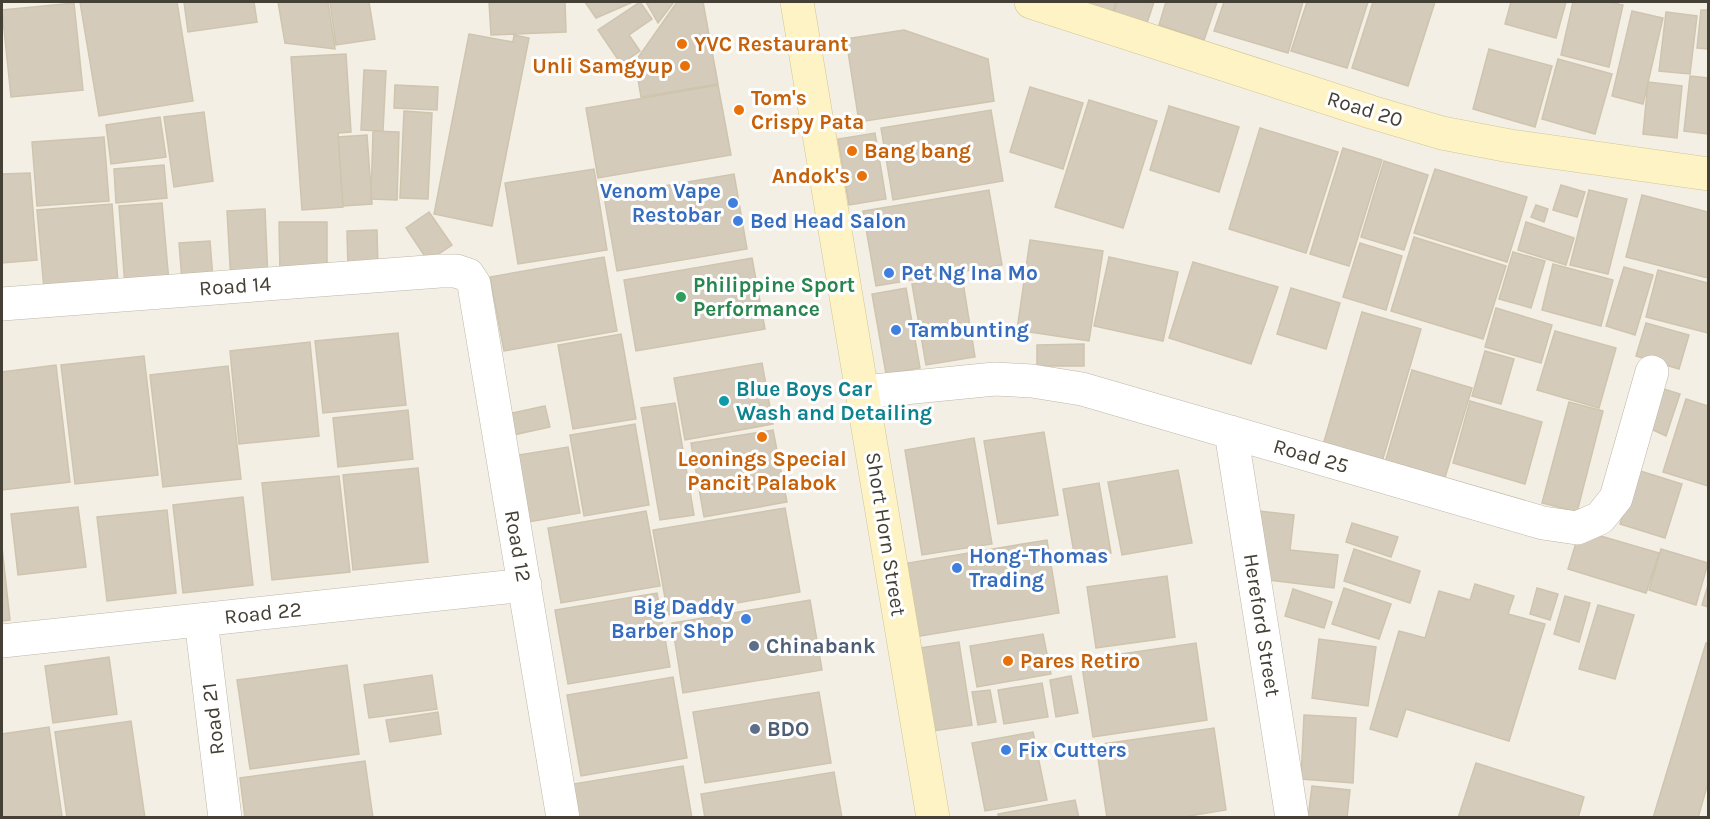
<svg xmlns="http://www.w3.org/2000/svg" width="1710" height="819" viewBox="0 0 1710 819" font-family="Karla,sans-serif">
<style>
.building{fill:#d4cbbb;stroke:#cfc4ae;stroke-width:1.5}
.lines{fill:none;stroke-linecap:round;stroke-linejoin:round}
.street-casing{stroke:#beb7a8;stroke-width:34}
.secondary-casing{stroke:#d3c595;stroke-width:34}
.street{stroke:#fff;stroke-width:33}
.secondary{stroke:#fef3c4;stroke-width:33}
.food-dot{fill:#e8710a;stroke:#fff;stroke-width:2}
.shop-dot{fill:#3f7fe0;stroke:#fff;stroke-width:2}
.leisure-dot{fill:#2e9e5b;stroke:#fff;stroke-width:2}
.culture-dot{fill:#0f9aa8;stroke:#fff;stroke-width:2}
.service-dot{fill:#5c6f8a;stroke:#fff;stroke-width:2}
.labels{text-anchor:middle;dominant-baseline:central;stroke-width:6;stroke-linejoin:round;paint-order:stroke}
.food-label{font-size:21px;font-weight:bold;fill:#c56008;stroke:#fff;text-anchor:start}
.street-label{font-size:21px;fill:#454035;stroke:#fff}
.shop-label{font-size:21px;font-weight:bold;fill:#366cbe;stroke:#fff;text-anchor:start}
.leisure-label{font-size:21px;font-weight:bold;fill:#27864d;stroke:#fff;text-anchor:start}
.culture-label{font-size:21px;font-weight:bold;fill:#0d838f;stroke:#fff;text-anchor:start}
.service-label{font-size:21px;font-weight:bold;fill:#4e5e75;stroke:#fff;text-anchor:start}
</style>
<rect width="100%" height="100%" fill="#f3efe5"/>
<path class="building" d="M80,2H177L193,101L99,116Z
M184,2H254L257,22L188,32Z
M278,2H328L335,49L285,43Z
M330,2H369L375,39L336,45Z
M489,2H565L566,32L491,35Z
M585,2H633L596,18Z
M640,2L652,19L629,35L640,51L621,64L598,30Z
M646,2H674L658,23Z
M677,2H703L718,84L641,97L635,62Z
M1068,2H1116L1112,16Z
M1117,2H1154L1146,26L1113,15Z
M1166,2H1217L1204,40L1159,25Z
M1224,2H1303L1288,53L1214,31Z
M1307,2H1368L1347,68L1291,51Z
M1373,2H1435L1408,86L1352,68Z
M1511,2H1566L1556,38L1505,24Z
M1573,2H1609L1623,5L1609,67L1561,55Z
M74,3L83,90L11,97L2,10Z
M1701,10H1708V49L1697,48Z
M1632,11L1663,18L1643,104L1612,96Z
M1666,12L1697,16L1690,74L1659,71Z
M904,30L988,59L994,101L859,122L846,39Z
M469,34L513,42L514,35L529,38L492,226L434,214Z
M1489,49L1552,66L1535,127L1473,109Z
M346,54L351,132L338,133L343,207L302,210L291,57Z
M1558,59L1612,74L1595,134L1542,119Z
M364,70L386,71L383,131L361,130Z
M1690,76L1708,78V134L1684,131Z
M1648,82L1682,86L1677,138L1643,134Z
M395,85L438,87L437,110L394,108Z
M718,85L731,155L598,178L586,108Z
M1030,87L1083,103L1063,169L1010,152Z
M1089,100L1157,121L1123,228L1055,207Z
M1169,106L1239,127L1219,192L1150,170Z
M991,110L1003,181L893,200L881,128Z
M404,111L432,113L428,199L400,198Z
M204,112L213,181L174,187L164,117Z
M160,117L166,157L111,164L106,125Z
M1260,128L1338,152L1306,253L1229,229Z
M373,131L399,132L397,200L371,199Z
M875,133L886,199L849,205L838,139Z
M367,135L372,204L343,206L338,137Z
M104,137L109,201L37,206L32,142Z
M1343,148L1382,160L1349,266L1310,254Z
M1384,161L1428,175L1404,250L1361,237Z
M164,165L167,198L116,203L114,169Z
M594,169L607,250L518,264L505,183Z
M1435,169L1527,197L1507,262L1414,233Z
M30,173L37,260L2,263V174Z
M734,174L747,249L617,271L604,196Z
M1561,185L1585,192L1577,217L1553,210Z
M989,190L1002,265L876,286L863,211Z
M1589,190L1627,199L1608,274L1570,265Z
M1642,195L1708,212V278L1626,257Z
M162,203L169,282L125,286L119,206Z
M112,204L118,283L44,289L37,210Z
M1536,205L1548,209L1544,222L1531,217Z
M265,209L268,280L231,283L227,211Z
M429,212L452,245L428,261L406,228Z
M279,222H327V275H280Z
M1526,222L1574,238L1566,265L1518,250Z
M377,230L378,270H348L347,231Z
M1414,237L1506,266L1483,339L1391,311Z
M1030,240L1103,251L1089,341L1017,330Z
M210,241L213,279L182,281L179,243Z
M1360,243L1402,256L1386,310L1343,297Z
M1513,252L1545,261L1531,308L1499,299Z
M604,257L617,331L504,351L490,277Z
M1109,257L1178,272L1163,341L1094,326Z
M752,258L765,329L636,351L624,280Z
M1193,262L1278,287L1251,364L1169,338Z
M1553,264L1613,280L1601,326L1542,310Z
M1624,267L1653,275L1635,335L1606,326Z
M1658,270L1708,283V333L1646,317Z
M962,276L975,357L926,365L912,284Z
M906,288L920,368L886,374L872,294Z
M1291,288L1340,303L1326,349L1277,334Z
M1496,308L1552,325L1541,363L1485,347Z
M1362,312L1421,329L1382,462L1323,445Z
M1646,323L1689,335L1679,369L1636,356Z
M1555,331L1616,348L1599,408L1537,390Z
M398,333L406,405L323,413L315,341Z
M621,334L636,419L573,429L558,345Z
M310,342L319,436L239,444L230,351Z
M1084,344V366H1037V345Z
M1485,351L1514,359L1501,404L1472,396Z
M144,356L158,475L75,484L61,365Z
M762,363L773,424L685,440L674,378Z
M56,365L70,482L2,490V372Z
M228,366L241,479L163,487L150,375Z
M1412,370L1472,388L1443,484L1384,466Z
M1654,386L1680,394L1666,436L1640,424Z
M1686,399L1708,406V486L1663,472Z
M1470,401L1542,422L1525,484L1453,463Z
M1569,402L1603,411L1577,512L1542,503Z
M675,403L694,515L660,520L641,408Z
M545,406L550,427L504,437L499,416Z
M408,410L413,459L338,467L333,418Z
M635,424L649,505L584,516L570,435Z
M773,430L787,502L704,517L691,443Z
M1044,432L1058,515L998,524L984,441Z
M974,438L992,544L922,555L905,450Z
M568,447L580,513L523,523L512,456Z
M418,468L428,562L353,570L343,475Z
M1178,470L1192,543L1122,555L1108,482Z
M1637,470L1682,484L1665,538L1620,524Z
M339,476L350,572L272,580L262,483Z
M1099,483L1111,553L1075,559L1063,489Z
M243,497L253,585L183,593L173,505Z
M78,507L86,567L18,575L11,514Z
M785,508L800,592L668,615L653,530Z
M167,510L176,593L107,601L97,517Z
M646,511L660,586L561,603L548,528Z
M1259,511L1294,515L1290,550L1338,555L1334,588L1259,579Z
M1352,523L1398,537L1391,557L1346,542Z
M1580,530L1659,553L1646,593L1568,569Z
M1047,540L1059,613L909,638L896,565Z
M2,547L10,620L2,621Z
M1354,549L1420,571L1410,603L1344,581Z
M1661,549L1708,563L1696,605L1649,590Z
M1167,576L1175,637L1096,648L1087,587Z
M1475,584L1514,596L1508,614L1545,624L1509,741L1406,709L1397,737L1370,729L1399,631L1425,638L1439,591L1470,600Z
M1708,585V607L1702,605Z
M1344,588L1391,604L1379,639L1332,624Z
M1537,588L1558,594L1550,620L1530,614Z
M1293,589L1332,602L1324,628L1285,616Z
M657,593L670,667L568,684L555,610Z
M1565,596L1590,603L1579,642L1554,634Z
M810,600L822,670L683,693L672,623Z
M1598,605L1634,615L1615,679L1579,669Z
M1043,634L1051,674L977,687L970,646Z
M1319,639L1376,647L1368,706L1312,698Z
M959,642L972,725L920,733L907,650Z
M1196,643L1207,720L1093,737L1081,660Z
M1706,643H1708V783L1698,818H1653Z
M109,657L117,714L53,723L45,666Z
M347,665L359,754L250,769L237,680Z
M432,675L437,709L369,718L364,685Z
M1071,676L1078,713L1056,717L1050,680Z
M673,677L687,758L581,776L567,695Z
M1042,683L1048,717L1004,724L998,690Z
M990,690L996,722L978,725L972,692Z
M819,692L831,763L705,783L693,712Z
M438,712L441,734L390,742L386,720Z
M1304,715L1356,718L1353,783L1301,779Z
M131,721L145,818H67L55,732Z
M49,727L62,816L2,818V734Z
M1214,728L1226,810L1177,818H1107L1096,745Z
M1033,732L1047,800L985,811L972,743Z
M365,761L373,818H245L240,778Z
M1476,763L1584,797L1578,818H1458Z
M683,766L692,818H567L561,786Z
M834,772L842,818H705L701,794Z
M1312,786L1350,790L1347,818H1308Z
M1075,800L1079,818H999L998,814Z"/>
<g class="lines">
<defs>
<path id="street" d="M2,304L440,271H456L468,275L474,284L476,297L563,818
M863,392L995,379L1032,381L1082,389L1543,523L1577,528L1600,518L1616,498L1652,372
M1231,432L1292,818
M201,620L225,818
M2,641L525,585"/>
<path id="secondary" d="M797,2L933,818
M1031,2L1371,112L1442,133L1510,146L1708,174"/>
</defs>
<use href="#street" class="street-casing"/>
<use href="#secondary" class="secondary-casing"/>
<use href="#street" class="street"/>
<use href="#secondary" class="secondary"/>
</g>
<g class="food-dot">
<circle cx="682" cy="44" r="6"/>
<circle cx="685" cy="66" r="6"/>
<circle cx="739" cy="110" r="6"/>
<circle cx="852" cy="151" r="6"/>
<circle cx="862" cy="176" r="6"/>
<circle cx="762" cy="437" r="6"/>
<circle cx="1008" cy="661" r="6"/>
</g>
<g class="shop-dot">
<circle cx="733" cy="203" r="6"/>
<circle cx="738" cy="221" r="6"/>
<circle cx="889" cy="273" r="6"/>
<circle cx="896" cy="330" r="6"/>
<circle cx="957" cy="568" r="6"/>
<circle cx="746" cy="619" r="6"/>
<circle cx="1006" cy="750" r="6"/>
</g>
<circle class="leisure-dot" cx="681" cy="297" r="6"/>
<circle class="culture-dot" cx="724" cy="401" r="6"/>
<g class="service-dot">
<circle cx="754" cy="646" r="6"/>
<circle cx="755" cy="729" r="6"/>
</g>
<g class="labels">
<g class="food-label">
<text x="694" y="44">YVC Restaurant</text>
<text x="673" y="66" text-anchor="end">Unli Samgyup</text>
<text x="751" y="98">Tom's<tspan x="751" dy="24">Crispy Pata</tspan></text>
<text x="864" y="151">Bang bang</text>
<text x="850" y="176" text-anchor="end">Andok's</text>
<text x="762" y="459" text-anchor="middle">Leonings Special<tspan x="762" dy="24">Pancit Palabok</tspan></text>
<text x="1020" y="661">Pares Retiro</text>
</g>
<g class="street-label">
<text transform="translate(1365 109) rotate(17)">Road 20</text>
<text transform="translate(235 286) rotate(-4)">Road 14</text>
<text transform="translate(1311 456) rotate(16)">Road 25</text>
<text transform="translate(886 534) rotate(81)">Short Horn Street</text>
<text transform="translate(518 546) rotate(80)">Road 12</text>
<text transform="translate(263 613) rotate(-6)">Road 22</text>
<text transform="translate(1262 625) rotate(81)">Hereford Street</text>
<text transform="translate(213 719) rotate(-97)">Road 21</text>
</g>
<g class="shop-label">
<text x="721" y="191" text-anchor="end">Venom Vape<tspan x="721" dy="24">Restobar</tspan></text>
<text x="750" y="221">Bed Head Salon</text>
<text x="901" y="273">Pet Ng Ina Mo</text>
<text x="908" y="330">Tambunting</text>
<text x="969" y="556">Hong-Thomas<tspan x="969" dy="24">Trading</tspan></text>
<text x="734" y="607" text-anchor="end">Big Daddy<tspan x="734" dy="24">Barber Shop</tspan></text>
<text x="1018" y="750">Fix Cutters</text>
</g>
<g class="leisure-label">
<text x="693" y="285">Philippine Sport<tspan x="693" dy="24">Performance</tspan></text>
</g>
<g class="culture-label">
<text x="736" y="389">Blue Boys Car<tspan x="736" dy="24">Wash and Detailing</tspan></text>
</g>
<g class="service-label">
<text x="766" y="646">Chinabank</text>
<text x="767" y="729">BDO</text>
</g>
</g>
<rect width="1710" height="819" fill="none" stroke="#454035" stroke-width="6"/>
</svg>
